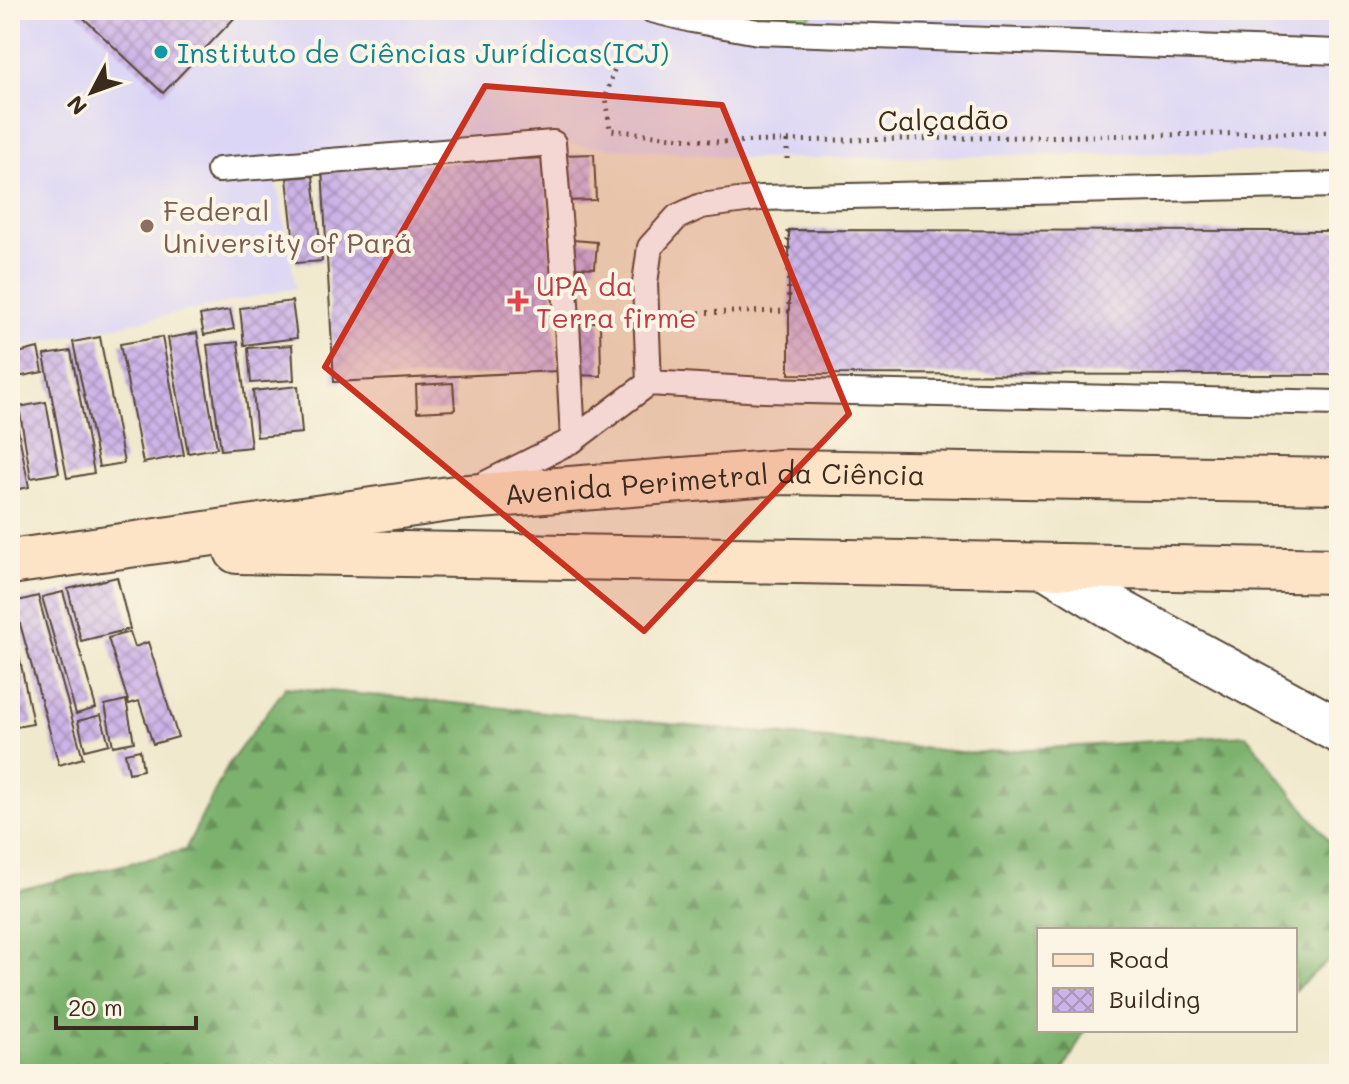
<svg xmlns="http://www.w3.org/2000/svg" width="1349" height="1084" viewBox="0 0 1349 1084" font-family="Mali,sans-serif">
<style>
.built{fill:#dcd6f6}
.grass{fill:url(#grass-tufts);stroke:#6c7d4f;stroke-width:2}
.forest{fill:url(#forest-firs);stroke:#5c6e46;stroke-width:2}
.building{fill:url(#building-cross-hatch)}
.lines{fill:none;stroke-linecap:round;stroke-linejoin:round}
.lane-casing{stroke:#564738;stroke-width:28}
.street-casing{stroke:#564738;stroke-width:48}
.secondary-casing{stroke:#564738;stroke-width:48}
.path{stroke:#564738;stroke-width:5;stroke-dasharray:2 6;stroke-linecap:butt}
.lane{stroke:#fff;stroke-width:24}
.street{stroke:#fff;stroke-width:44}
.secondary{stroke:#fee4c6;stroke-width:44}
.marked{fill:#c8321e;fill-opacity:0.2;stroke:#c8321e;stroke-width:6;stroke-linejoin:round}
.culture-dot{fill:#0f9aa8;stroke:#fcf5e5;stroke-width:3}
.education-dot{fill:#8d6e63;stroke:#fcf5e5;stroke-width:3}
.health-dot{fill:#e0444e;stroke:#fcf5e5;stroke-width:3}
.labels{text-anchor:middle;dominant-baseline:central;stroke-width:8;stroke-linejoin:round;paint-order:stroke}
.culture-label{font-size:28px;fill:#0d838f;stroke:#fcf5e5;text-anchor:start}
.street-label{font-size:28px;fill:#3b2a1e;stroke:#fcf5e5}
.education-label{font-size:28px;fill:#785e54;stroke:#fcf5e5;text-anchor:start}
.health-label{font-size:28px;fill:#be3a42;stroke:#fcf5e5;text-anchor:start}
</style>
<defs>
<pattern id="grass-tufts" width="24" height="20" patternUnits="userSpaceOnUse" patternTransform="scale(2)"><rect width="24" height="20" fill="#9cd080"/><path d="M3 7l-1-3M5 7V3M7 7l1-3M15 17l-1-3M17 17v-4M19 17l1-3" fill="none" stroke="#80a968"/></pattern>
<pattern id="forest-firs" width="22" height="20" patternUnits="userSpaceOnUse" patternTransform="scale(2)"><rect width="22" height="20" fill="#7db26e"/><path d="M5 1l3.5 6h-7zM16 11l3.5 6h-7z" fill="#68915a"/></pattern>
<pattern id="building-cross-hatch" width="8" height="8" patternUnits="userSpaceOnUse" patternTransform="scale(2)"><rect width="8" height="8" fill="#cdb4e8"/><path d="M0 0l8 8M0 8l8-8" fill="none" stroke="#a893bb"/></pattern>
</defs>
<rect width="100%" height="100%" fill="#fcf5e5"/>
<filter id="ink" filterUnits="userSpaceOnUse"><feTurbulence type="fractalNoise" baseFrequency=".0125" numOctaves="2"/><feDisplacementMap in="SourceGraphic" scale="16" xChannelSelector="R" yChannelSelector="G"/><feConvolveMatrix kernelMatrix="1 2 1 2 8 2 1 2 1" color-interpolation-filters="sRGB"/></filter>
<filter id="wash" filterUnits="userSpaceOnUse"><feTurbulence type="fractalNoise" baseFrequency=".006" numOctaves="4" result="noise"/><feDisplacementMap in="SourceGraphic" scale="32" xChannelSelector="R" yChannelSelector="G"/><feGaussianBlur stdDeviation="1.8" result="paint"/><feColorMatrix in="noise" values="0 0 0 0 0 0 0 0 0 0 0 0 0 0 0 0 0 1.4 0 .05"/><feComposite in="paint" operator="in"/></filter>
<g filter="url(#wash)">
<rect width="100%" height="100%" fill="#f1e9cd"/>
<path class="built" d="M10,10H1339V151L753,159L553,143L273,164L296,288L10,349Z"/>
<path class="grass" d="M733,10H815L808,18L760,17Z"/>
<path class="forest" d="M286,687L971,753L1246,735L1339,853V951L1295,990V930H1039V1030H1085L1062,1074H10V892L185,850L228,765Z"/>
<g id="blocks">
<path class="building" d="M75,10H242L163,93Z
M594,154L596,200L564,201L563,155Z
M545,158L557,371L334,382L322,168Z
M313,176L322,261L296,263L287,178Z
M789,230L1339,231V375L789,374Z
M573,240L597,242L595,268L572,267Z
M292,301L297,338L244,345L240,308Z
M230,310L234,329L204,335L200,315Z
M576,322H600L601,376L576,375Z
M197,333L217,448L188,453L168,338Z
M100,337L124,463L99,467L73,342Z
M162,337L184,455L143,463L120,344Z
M238,342L251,447L221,450L207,345Z
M292,345L294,380L251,383L248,348Z
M38,348L43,372L12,378L10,355Z
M71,351L94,473L67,478L44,355Z
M453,383L455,410L417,412L416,385Z
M298,386L302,433L257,437L253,391Z
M10,387L29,487L10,491Z
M46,402L59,473L31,478L19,407Z
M117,577L130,629L81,641L68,589Z
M63,592L96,708L76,714L42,597Z
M38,596L83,758L59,765L14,602Z
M10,610L33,724L10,728Z
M130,632L135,647L148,642L178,737L153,744L139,701L129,704L108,638Z
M126,700L134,742L113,746L105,705Z
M101,715L109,744L85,750L78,721Z
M140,750L143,770L129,773L125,753Z"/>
</g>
</g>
<g filter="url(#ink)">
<use href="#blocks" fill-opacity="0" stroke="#564738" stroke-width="2"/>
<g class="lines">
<defs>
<path id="lane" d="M652,10L692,20L758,32L1339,52
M219,170L553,143L566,303L573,440
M649,383L645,283L650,247L677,217L701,206L760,198L1339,185
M483,485L573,440L649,383L764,390L1339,403"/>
<path id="street" d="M1046,566L1122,613L1339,731"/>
<g id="secondary">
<path d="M237,551L1339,571"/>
<path id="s1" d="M10,562L456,498L782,472L1339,481"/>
</g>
</defs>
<use href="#lane" class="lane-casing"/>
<use href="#street" class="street-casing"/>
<use href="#secondary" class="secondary-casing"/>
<path class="path" d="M614,70L606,96L610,130L718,142L1339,132
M787,141V161
M683,313L789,311L788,231"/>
<use href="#lane" class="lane"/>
<use href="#street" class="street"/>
<use href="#secondary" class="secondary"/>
</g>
</g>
<path class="marked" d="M485,86L722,105L849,414L644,631L325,367Z"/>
<circle class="culture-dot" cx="161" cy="52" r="8"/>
<circle class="education-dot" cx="147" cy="226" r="8"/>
<path class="health-dot" d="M514 289h8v8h8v8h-8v8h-8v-8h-8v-8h8z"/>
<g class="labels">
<g class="culture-label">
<text x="177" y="52">Instituto de Ciências Jurídicas(ICJ)</text>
</g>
<g class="street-label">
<text transform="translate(943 119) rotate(-1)">Calçadão</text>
<text stroke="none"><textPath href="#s1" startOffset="710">Avenida Perimetral da Ciência</textPath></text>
</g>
<g class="education-label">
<text x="163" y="210">Federal<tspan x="163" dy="32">University of Pará</tspan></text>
</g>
<g class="health-label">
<text x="536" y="285">UPA da<tspan x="536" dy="32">Terra firme</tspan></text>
</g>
</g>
<rect width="1349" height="1084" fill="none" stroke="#fcf5e5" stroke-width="40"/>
<rect x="1037" y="928" width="260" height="104" fill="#fcf5e5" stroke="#afa495" stroke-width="2"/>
<rect x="1053" y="954" width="40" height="12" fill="#fee4c6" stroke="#afa495" stroke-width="2"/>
<text x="1109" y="968" font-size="24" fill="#3b2a1e">Road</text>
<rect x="1053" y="988" width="40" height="24" fill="url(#building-cross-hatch)" stroke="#afa495" stroke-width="2"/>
<text x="1109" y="1008" font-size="24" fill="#3b2a1e">Building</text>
<g transform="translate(92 92) rotate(229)" stroke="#fcf5e5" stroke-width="6" paint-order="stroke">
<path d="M0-6L14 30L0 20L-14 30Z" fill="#3b2a1e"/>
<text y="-12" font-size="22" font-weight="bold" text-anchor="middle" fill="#3b2a1e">N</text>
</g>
<path d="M56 1016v12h140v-12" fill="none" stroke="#3b2a1e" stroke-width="4"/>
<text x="68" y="1016" font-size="24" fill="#3b2a1e" stroke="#fcf5e5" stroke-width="6" paint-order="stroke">20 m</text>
</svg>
